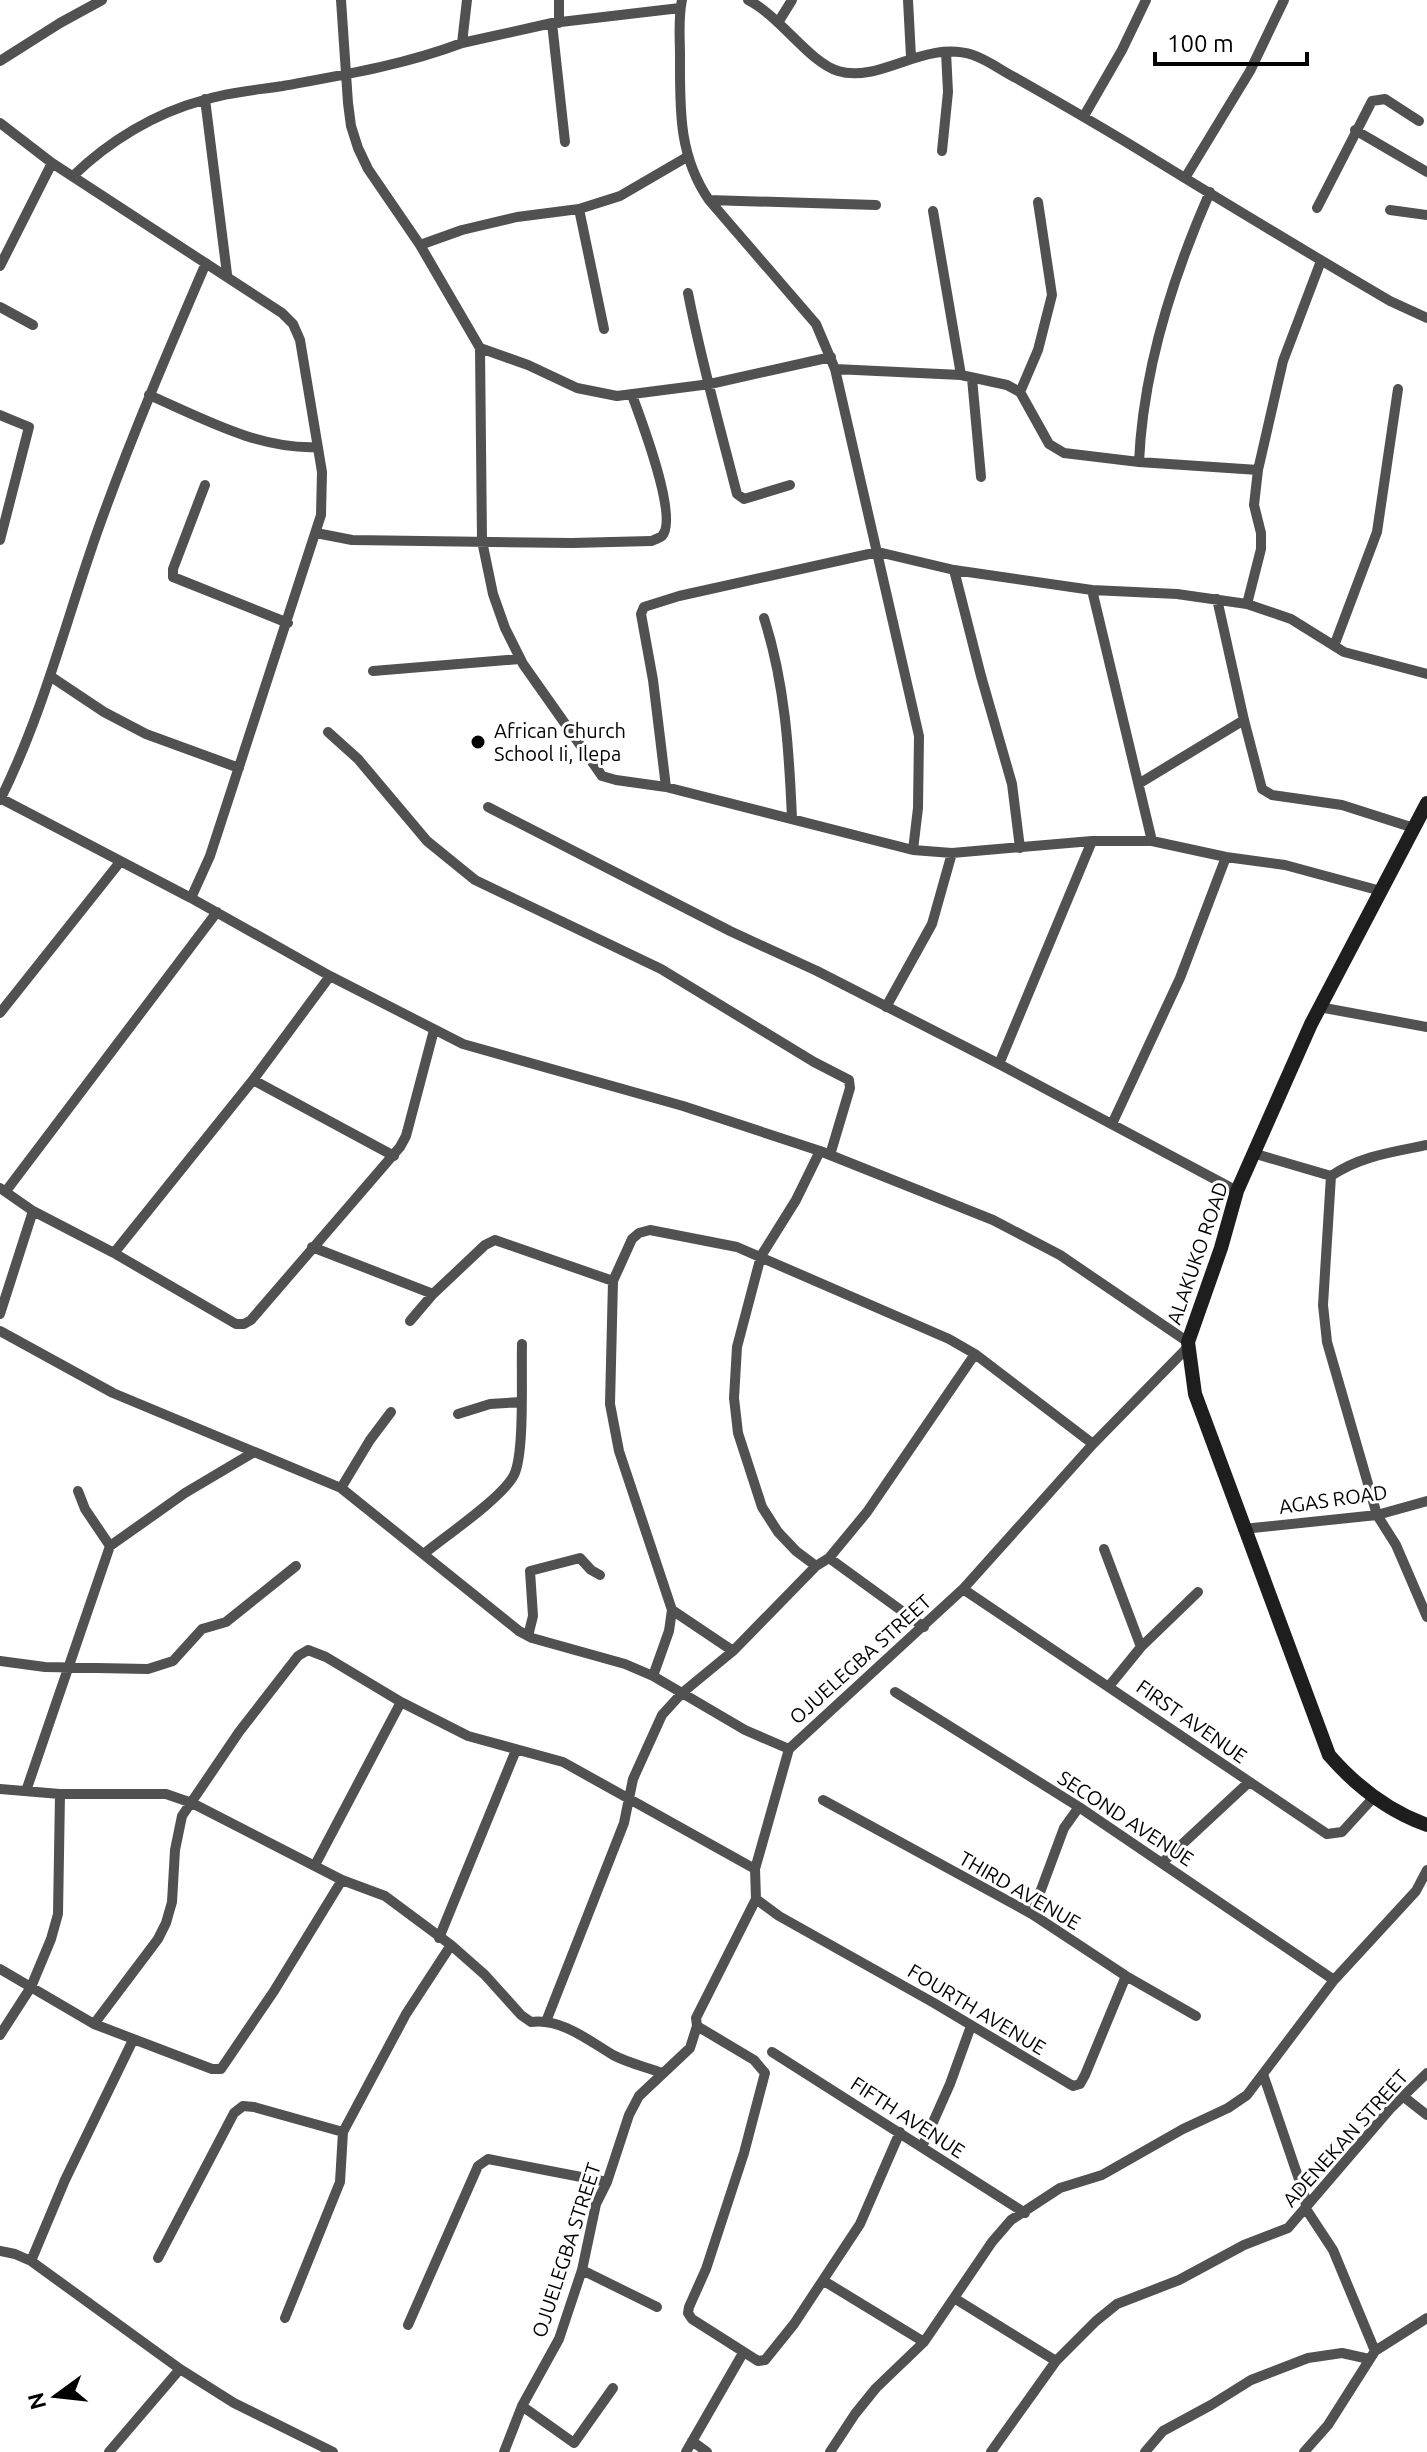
<svg xmlns="http://www.w3.org/2000/svg" width="1427" height="2452" viewBox="0 0 1427 2452" font-family="Ubuntu,sans-serif">
<style>
.lines{fill:none;stroke-linecap:round;stroke-linejoin:round}
.street{stroke:#515151;stroke-width:10}
.secondary{stroke:#1e1e1e;stroke-width:14}
.poi-dot{fill:#000;stroke:#fff;stroke-width:3}
.labels{text-anchor:middle;dominant-baseline:central;stroke-width:6;stroke-linejoin:round;paint-order:stroke}
.poi-label{font-size:20px;fill:#000;stroke:#fff;text-anchor:start}
.street-label{font-size:20px;fill:#000;stroke:#fff}
</style>
<rect width="100%" height="100%" fill="#fff"/>
<g class="lines">
<path class="street" d="M341,0L348,103L351,126L358,148L368,169L420,245L480,348L482,541L493,594L505,628L523,664L602,776L616,780L666,787L913,850L952,853L1092,841H1152L1226,857L1285,865L1381,891
M559,0V23
M682,0C678,18 680,38 680,56C680,108 678,155 709,200L816,324L835,369L919,736L918,808L913,850
M748,0C780,16 809,62 838,71C880,84 924,39 973,55C988,60 1002,71 1016,78C1055,100 1093,122 1131,145C1217,198 1303,250 1390,301L1427,318
M908,0L911,57
M779,21L792,0
M552,23L565,142
M462,43L552,23L680,8
M0,61L60,23L102,0
M205,99L227,274
M1084,116L1122,50L1146,0
M0,123L52,163L282,313L293,324L300,340L322,472L321,515L210,856L191,898
M1355,130L1427,172
M942,151L948,92L946,52
M73,176C109,141 155,113 204,100C229,92 257,90 283,86C343,75 404,65 462,43L467,0
M1185,178L1250,71L1284,0
M709,200L876,205
M1317,208L1372,101L1385,99L1419,121
M579,209L604,329
M1390,210L1427,215
M933,211L961,375
M420,245L462,230L517,217L579,209L620,196L687,157
M0,266L52,163
M688,293C701,361 720,427 737,494L744,499L790,485
M0,307L33,325
M480,348L528,365L577,388L617,396L710,384L831,357
M835,369L961,375L1007,385L1020,392L1049,444L1064,453L1139,462L1258,470
M972,378L981,477
M1020,392L1038,350L1052,295L1038,202
M149,395C202,418 259,450 318,447
M0,415L29,427L0,540
M1139,462C1143,370 1173,276 1210,192
M205,485L173,569V577L288,623
M316,533L352,540L572,543L651,541C652,541 661,537 662,536C679,518 640,417 632,395
M954,570L981,676L1012,784L1020,848
M1092,590L1152,841
M1217,599L1244,720L1262,789L1272,795L1342,805L1414,828
M1247,604L1261,549V533L1254,505L1258,470L1283,361L1321,261
M764,618C785,683 789,750 792,818
M1334,646L1377,532L1398,389
M373,671L520,659
M50,676L104,712L146,734L239,768
M328,732L358,759L427,841L475,880L661,969L814,1062L849,1080L850,1088L830,1155
M1140,783L1244,720
M666,787L653,680L641,614L644,607L679,596L878,552L954,570L1092,590L1177,594L1247,604L1291,619L1344,652L1427,674
M0,798L191,898L330,976L463,1044L683,1106L820,1151L993,1220L1060,1255L1188,1342
M0,800C44,712 67,616 100,524C132,435 169,349 206,263
M488,807L730,931L817,971L999,1064L1237,1191
M886,1007L932,924L952,853
M1319,1007L1427,1027
M0,1013L120,862
M999,1064L1092,841
M253,1080L394,1156
M1112,1124L1180,978L1226,857
M1427,1145C1393,1152 1360,1156 1331,1176L1323,1305L1327,1342L1377,1515L1396,1545L1427,1617
M1256,1154L1331,1176
M0,1188L33,1211L114,1253L236,1324H244L251,1320L400,1147L406,1136L434,1030
M6,1191L217,912
M312,1247L433,1294
M114,1253L253,1080L330,976
M0,1314L33,1211
M410,1321L433,1294L485,1245L495,1240L613,1281
M0,1331L113,1393L341,1488L519,1631L532,1638L625,1664L653,1676L745,1730L789,1749
M458,1414L490,1404L521,1402
M341,1488L370,1440L391,1412
M78,1491L85,1509L110,1546
M1243,1529L1377,1515L1427,1501
M1104,1549L1141,1647
M425,1553C447,1535 502,1498 514,1475C525,1453 521,1373 522,1344
M829,1558L924,1627
M816,1566L796,1551L778,1532L762,1507L738,1433L734,1398L737,1347L761,1256L796,1200L820,1151
M963,1589L1327,1834L1342,1832L1373,1798
M672,1610L733,1651
M528,1636L533,1616L530,1571L580,1558L591,1570L600,1575
M0,1661L45,1667L148,1669L173,1661L202,1629L226,1622L296,1566
M653,1676L669,1631L672,1610L619,1451L610,1404L613,1281L632,1239L639,1233L650,1230L737,1247L949,1339L975,1354L1093,1444
M1110,1685L1141,1647L1198,1592
M895,1692L1079,1807L1334,1980
M0,1789L60,1794H166L192,1803L342,1880L385,1896L451,1945L485,1975L521,2015L531,2022C561,2018 588,2040 613,2055C628,2063 646,2067 662,2073
M26,1791L110,1546L185,1493L254,1452
M823,1800L1032,1914L1126,1976L1196,2016
M1163,1862L1248,1783
M315,1865L401,1702
M756,1899L779,1916L934,2003L1073,2086L1080,2084L1085,2075L1126,1976
M1032,1914L1064,1828L1079,1807
M439,1938L516,1750
M0,1969L94,2024L212,2069H221L274,1991L342,1880
M547,2019L624,1823L633,1779L662,1715L682,1693L733,1651L816,1566L829,1558L867,1512L975,1354
M94,2024L158,1939L166,1923L172,1902L175,1850L182,1816L239,1732L298,1656L308,1650L326,1657L401,1702L468,1736L563,1762L755,1869
M697,2026L754,2060L765,2073L744,2153L706,2269L689,2307L688,2313L692,2319L758,2361L765,2360L794,2324L860,2224L900,2132
M0,2035L31,1987L51,1939L58,1914L60,1794
M772,2052L1025,2213
M1263,2074L1305,2197L1306,2209L1333,2250L1375,2351
M1404,2097L1427,2115
M922,2147L950,2084L971,2026
M0,2251L15,2254L31,2261L180,2369L234,2403L333,2452
M158,2258L234,2113L243,2106L254,2107L343,2132
M31,2261L65,2180L133,2040
M582,2270L657,2307
M824,2281L924,2342
M954,2298L1056,2361
M285,2318L340,2182L343,2132L406,2014L451,1945
M408,2325L478,2166L488,2159L607,2182
M522,2406L574,2443L613,2388
M692,2441L707,2452
M109,2452L180,2369
M504,2452L522,2406L559,2339L582,2270L596,2204L607,2182L629,2115L639,2096L690,2048L697,2026L696,2018L756,1899L755,1869L789,1749L963,1589L1093,1444L1187,1348
M686,2452L743,2353
M830,2452L855,2414L876,2388L924,2342L992,2242L1011,2220L1060,2188L1102,2175L1183,2129L1228,2108L1247,2095L1334,1980L1416,1891L1427,1870
M991,2452L1056,2361L1096,2321L1117,2304L1179,2280L1244,2245L1288,2228L1390,2109L1427,2073
M1145,2452L1163,2431L1211,2405L1251,2380L1308,2358L1342,2353L1369,2359
M1304,2452L1328,2425L1375,2351L1427,2318"/>
<path class="secondary" d="M1427,803L1311,1024L1237,1191L1221,1248L1188,1342L1195,1394L1329,1755C1356,1786 1388,1811 1427,1825"/>
</g>
<circle class="poi-dot" cx="478" cy="742" r="8"/>
<g class="labels">
<g class="poi-label">
<text x="494" y="730">African Church<tspan x="494" dy="23">School Ii, Ilepa</tspan></text>
</g>
<g class="street-label">
<text transform="translate(1197 1253) rotate(-71)">ALAKUKO ROAD</text>
<text transform="translate(1333 1499) rotate(-8)">AGAS ROAD</text>
<text transform="translate(860 1659) rotate(-42)">OJUELEGBA STREET</text>
<text transform="translate(1192 1721) rotate(35)">FIRST AVENUE</text>
<text transform="translate(1126 1818) rotate(33)">SECOND AVENUE</text>
<text transform="translate(1020 1890) rotate(30)">THIRD AVENUE</text>
<text transform="translate(977 2009) rotate(31)">FOURTH AVENUE</text>
<text transform="translate(908 2117) rotate(33)">FIFTH AVENUE</text>
<text transform="translate(1345 2138) rotate(-48)">ADENEKAN STREET</text>
<text transform="translate(566 2250) rotate(-72)">OJUELEGBA STREET</text>
</g>
</g>
<g transform="translate(56 2396) rotate(255)" stroke="#ffffff" stroke-width="6" paint-order="stroke">
<path d="M0-6L14 30L0 20L-14 30Z" fill="#000000"/>
<text y="-12" font-size="22" font-weight="bold" text-anchor="middle" fill="#000000">N</text>
</g>
<path d="M1155 52v12h152v-12" fill="none" stroke="#000000" stroke-width="4"/>
<text x="1167" y="52" font-size="24" fill="#000000" stroke="#ffffff" stroke-width="6" paint-order="stroke">100 m</text>
</svg>
